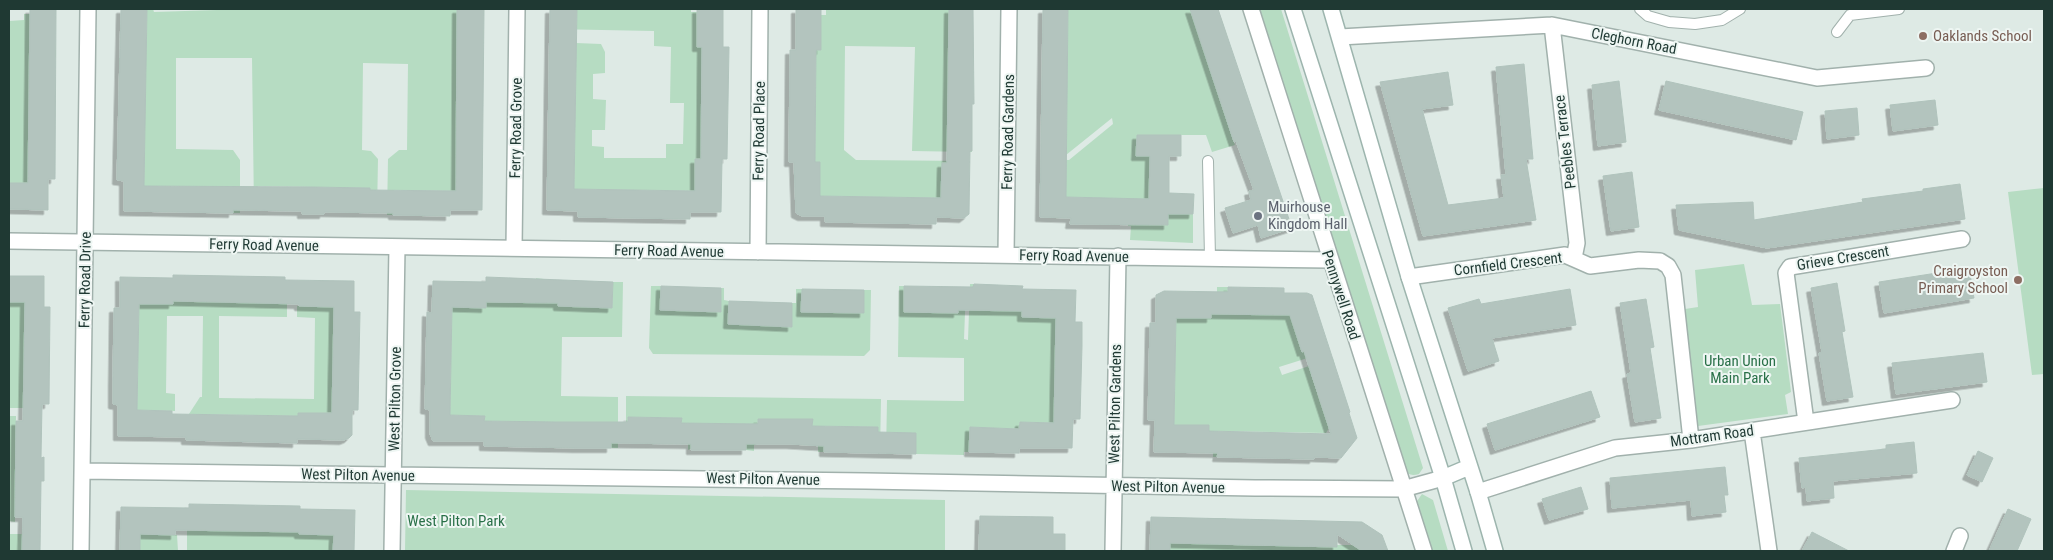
<svg xmlns="http://www.w3.org/2000/svg" width="2053" height="560" viewBox="0 0 2053 560" font-family="'Roboto Condensed',sans-serif">
<style>
.green{fill:#b6dcc2}
.building{fill:#b3c4be;stroke:#b0c3bc;fill-rule:evenodd;filter:url(#shadow)}
.lines{fill:none;stroke-linecap:round;stroke-linejoin:round}
.lane-casing{stroke:#a1b1ac;stroke-width:12}
.street-casing{stroke:#a1b1ac;stroke-width:18}
.secondary-casing{stroke:#9db5ae;stroke-width:18}
.lane{stroke:#fff;stroke-width:10}
.street{stroke:#fff;stroke-width:15}
.secondary{stroke:#fff;stroke-width:15}
.education-dot{fill:#8d6e63;stroke:#eef6f3;stroke-width:2}
.worship-dot{fill:#6b7280;stroke:#eef6f3;stroke-width:2}
.labels{text-anchor:middle;dominant-baseline:central;stroke-width:4;stroke-linejoin:round;paint-order:stroke}
.education-label{font-size:15px;fill:#785e54;stroke:#eef6f3;text-anchor:start}
.street-label{font-size:15px;fill:#1f3933;stroke:#eef6f3}
.worship-label{font-size:15px;fill:#5b616d;stroke:#eef6f3;text-anchor:start}
.park-label{font-size:15px;fill:#297048;stroke:#eef6f3}
</style>
<defs>
<filter id="shadow"><feDropShadow dx="-4.5" dy="4.5" stdDeviation="0" flood-color="#0004"/></filter>
</defs>
<rect width="100%" height="100%" fill="#deeae5"/>
<path class="green" d="M147,9H153L154,12L248,9H457V29H483L456,191L394,190L393,215H387L388,159L399,150H407L408,64L363,63L362,150L371,151L378,159L377,213H369V188L258,186V211L254,210L252,58H176V149L233,150L240,160V213H233V187L144,186L145,69H119V58H120L121,42H147Z
M577,9H691V12H697V47H702L701,159H695V191L574,189L576,43L601,44L605,52V73L593,74V99L606,100L605,130H592V146L604,147V158H666V144H683L684,103H670L671,47L654,46V31L550,29V25H577Z
M826,9H949L947,150L972,151V152L912,151L915,47L845,46L844,150L856,160L970,161V163H942L941,198L820,196L815,162L816,50H821V15H826Z
M1068,9H1190L1235,145L1212,152L1206,135H1137L1136,156H1150L1149,225H1168V214H1193V243L1130,240L1131,226H1128V199L1066,197V162H1041V159L1069,160L1113,124L1112,118L1066,155Z
M1260,9H1281L1423,468L1419,474C1412,476 1408,475 1403,469Z
M24,14H30V50H56V57H34L30,66L28,183H9V21L24,20Z
M2044,188V374L2032,375L2008,192Z
M1744,264L1752,305L1780,304L1791,392L1785,395L1788,414L1698,426L1685,309L1698,307L1695,270Z
M536,278L559,281L558,306L612,307L613,282H623L622,337H562L561,396L618,397V448H611V422H556V447H533V422L484,421V416L450,415L452,307L486,308V302L535,303Z
M970,284H974L973,310L1022,311V317L1056,318L1054,423L1020,422L1019,429L970,427L969,452H964V455L916,454V433H892V454H886L887,400L964,401V358L898,357L899,286H904V312L958,313L959,287H966L964,339L968,340Z
M651,286H661L660,310L720,312L721,288H724V300L729,301L728,324L791,327L792,303H796V289H802L801,312L864,313V290H871L870,350L864,356L653,354L649,348Z
M1217,287H1228L1227,314L1290,315L1302,351L1328,344L1330,351L1279,367L1282,375L1333,358L1335,366L1311,374L1329,428L1326,433L1218,431L1217,457H1213V453H1209V425H1174L1176,318H1211L1212,292H1217Z
M173,301L287,303V317L219,316V398L314,399L315,318L297,317V306L334,307L332,413H298V416L189,414L200,397H202L203,316H167L166,393L175,394V411L137,410L139,304H172Z
M9,302H25L24,408H9Z
M626,396L881,399L880,453L878,454V427L825,426L824,452H818V445H812V419H758L757,444L754,445V451L746,450L747,424L688,450V444H681V418L628,417L626,443Z
M9,416H16L15,522L9,521Z
M406,490L945,500V551H405Z
M1422,494L1433,500L1448,551H1432L1415,504Z
M1207,518H1226V545L1337,547V545H1352L1362,551H1170V543L1206,544Z
M187,530L299,532V534L334,535L333,551H187Z
M9,534H23L22,551H9Z
M140,534L177,535L178,551H140Z"/>
<path class="building" d="M30,9H56L55,179H48V210L9,209V183H28Z
M121,9H147L144,186L314,187L370,188V190L456,191L457,9H484L482,210H450V216L393,215V213L324,212V214H302V211L233,210V213L124,211V181L117,180Z
M550,9H577L574,189L695,191V159H701L702,47H697V9H723V47H729L727,159H722L721,212H690V219L578,217V211L547,210Z
M796,9H821V50H816L815,162H820V196L941,198L942,163H947L949,9H973L974,104H972V151H970L969,214L964,218L936,217V224L825,222V216H802L796,213L794,162H789L790,50H796Z
M1043,9H1068L1066,197L1149,199L1150,156H1136L1137,135H1181V156H1169V193L1194,194L1193,214H1168V225L1070,224L1071,218L1040,217Z
M1190,9H1218L1292,228L1261,238L1258,225L1233,233L1225,208L1251,200L1249,191L1254,190L1236,141L1234,142Z
M1524,64L1533,159H1526L1536,220L1423,236L1380,82L1448,72L1453,105L1422,109L1448,205L1504,198L1501,175H1506L1496,67Z
M1619,81L1626,142L1598,146L1592,85Z
M1666,81L1803,112L1796,140L1659,110Z
M1935,100L1938,125L1893,131L1890,105Z
M1857,108L1859,135L1827,139L1825,111Z
M1632,172L1639,227L1611,231L1603,176Z
M1960,184L1965,219L1767,248L1679,230L1676,205L1753,202L1754,220L1863,202L1862,199L1923,191V189Z
M1969,268L1974,298L1884,313L1879,282Z
M173,275L285,277V280L354,281V312H360L358,410H352V435L349,438L344,440L297,439V443L186,440V437L118,436V405L113,404V381L114,308H120V277L173,278ZM173,301L299,304V306L334,307L332,413H298V416L172,414V411L137,410L139,304H173Z
M9,276H44V307H50L49,404H42L41,458L44,457V481H41L40,551H22L23,517H15L16,421H23L25,302H9Z
M486,277L613,282L612,308L558,306V303L486,302V308L452,307L450,415L485,416L484,421L556,422H628V417L682,418L681,423L758,424V419H813L812,426L878,427V432L916,433V454L824,452V446L791,444H746V450H691V444L611,443V448H577L484,446V441H433L430,434V410L425,409L427,312L432,313L433,281L486,282Z
M1837,283L1845,331L1842,332L1853,397L1827,401L1819,353L1822,352L1811,288Z
M974,284L1023,286L1022,289L1076,290L1075,322H1082V346L1080,419H1073L1072,448H1019V453L969,452L970,427L1019,429L1020,422L1054,423L1056,318L1022,317V311L958,310V313L904,312V286L973,287Z
M661,286L721,288V312L660,310Z
M1228,287L1284,288V293H1307L1312,295L1350,412L1349,413L1357,438L1341,458L1314,457V459L1217,457L1218,453L1154,452L1155,420H1148L1150,323H1156V295L1164,291L1228,292ZM1211,314L1290,315L1302,352L1304,351L1331,434L1209,431V425H1174L1176,318H1211Z
M802,289L864,290V313L801,312Z
M1570,289L1576,325L1492,338L1499,361L1468,371L1448,308L1479,299L1481,304Z
M1646,299L1654,347L1650,348L1661,418L1635,422L1627,374L1631,373L1620,303Z
M729,301L792,303V327L728,324Z
M1983,353L1987,382L1896,394L1892,363Z
M1591,391L1600,417L1495,450L1487,424Z
M1914,442L1917,473L1833,481L1834,498L1807,501L1806,487L1802,488L1799,458L1886,449V445Z
M1978,451L1993,458L1982,482L1967,475Z
M1725,467L1728,495H1724L1726,512L1692,516L1691,500L1612,508L1610,478Z
M1581,487L1588,509L1549,520L1542,499Z
M189,504L300,506V509L355,510L354,551H333L334,535L299,534V532L175,530V535L140,534V551H120L121,507L189,508Z
M2008,509L2031,519L2017,551H1989Z
M980,516L1053,517V534H1065V551H979Z
M1151,517L1362,522L1382,535L1388,551H1362L1337,534V547L1170,543V551H1150Z
M1812,532L1849,551H1802Z"/>
<g class="lines">
<defs>
<path id="lane" d="M1640,9L1648,16L1669,22L1695,24L1722,20L1740,9
M1837,32L1850,15L1899,9
M1208,161L1210,258"/>
<path id="street" d="M1251,9L1424,551
M1552,25L1577,243L1574,258
M1340,37L1552,25L1817,78L1926,68
M9,241L1330,260
M514,248L517,9
M758,252L760,9
M1006,255L1009,9
M1409,277L1565,255L1590,266L1639,260L1660,261L1668,266L1673,275L1691,440
M1806,422L1786,273L1790,267L1962,239
M1752,431L1769,551
M82,471L866,481L1255,488L1403,489L1443,478
M1478,492L1615,448L1691,440L1952,400
M81,551L88,9
M392,551L397,247
M1113,551L1118,256
M1954,551L1960,536"/>
<path id="secondary" d="M1293,9L1443,478L1464,551
M1331,9L1409,277L1478,492L1495,551
M1443,478L1469,467"/>
</defs>
<use href="#lane" class="lane-casing"/>
<use href="#street" class="street-casing"/>
<use href="#secondary" class="secondary-casing"/>
<use href="#lane" class="lane"/>
<use href="#street" class="street"/>
<use href="#secondary" class="secondary"/>
</g>
<g class="education-dot">
<circle cx="1923" cy="36" r="5"/>
<circle cx="2018" cy="280" r="5"/>
</g>
<circle class="worship-dot" cx="1258" cy="216" r="5"/>
<g class="labels">
<g class="education-label">
<text x="1933" y="36">Oaklands School</text>
<text x="2008" y="271" text-anchor="end">Craigroyston<tspan x="2008" dy="17">Primary School</tspan></text>
</g>
<g class="street-label">
<text transform="translate(1634 41) rotate(11)">Cleghorn Road</text>
<text transform="translate(516 128) rotate(-89)">Ferry Road Grove</text>
<text transform="translate(759 131) rotate(-89)">Ferry Road Place</text>
<text transform="translate(1008 132) rotate(-89)">Ferry Road Gardens</text>
<text transform="translate(1565 142) rotate(-97)">Peebles Terrace</text>
<text transform="translate(264 245) rotate(1)">Ferry Road Avenue</text>
<text transform="translate(669 251) rotate(1)">Ferry Road Avenue</text>
<text transform="translate(1074 256) rotate(1)">Ferry Road Avenue</text>
<text transform="translate(1843 258) rotate(-9)">Grieve Crescent</text>
<text transform="translate(1508 264) rotate(-7)">Cornfield Crescent</text>
<text transform="translate(85 280) rotate(-89)">Ferry Road Drive</text>
<text transform="translate(1341 295) rotate(72)">Pennywell Road</text>
<text transform="translate(395 399) rotate(-89)">West Pilton Grove</text>
<text transform="translate(1115 404) rotate(-89)">West Pilton Gardens</text>
<text transform="translate(1712 436) rotate(-8)">Mottram Road</text>
<text transform="translate(358 475) rotate(1)">West Pilton Avenue</text>
<text transform="translate(763 479) rotate(1)">West Pilton Avenue</text>
<text transform="translate(1168 487) rotate(1)">West Pilton Avenue</text>
</g>
<g class="worship-label">
<text x="1268" y="207">Muirhouse<tspan x="1268" dy="17">Kingdom Hall</tspan></text>
</g>
<g class="park-label">
<text x="1740" y="361">Urban Union<tspan x="1740" dy="17">Main Park</tspan></text>
<text x="456" y="521">West Pilton Park</text>
</g>
</g>
<rect width="2053" height="560" fill="none" stroke="#1f3933" stroke-width="20"/>
</svg>
